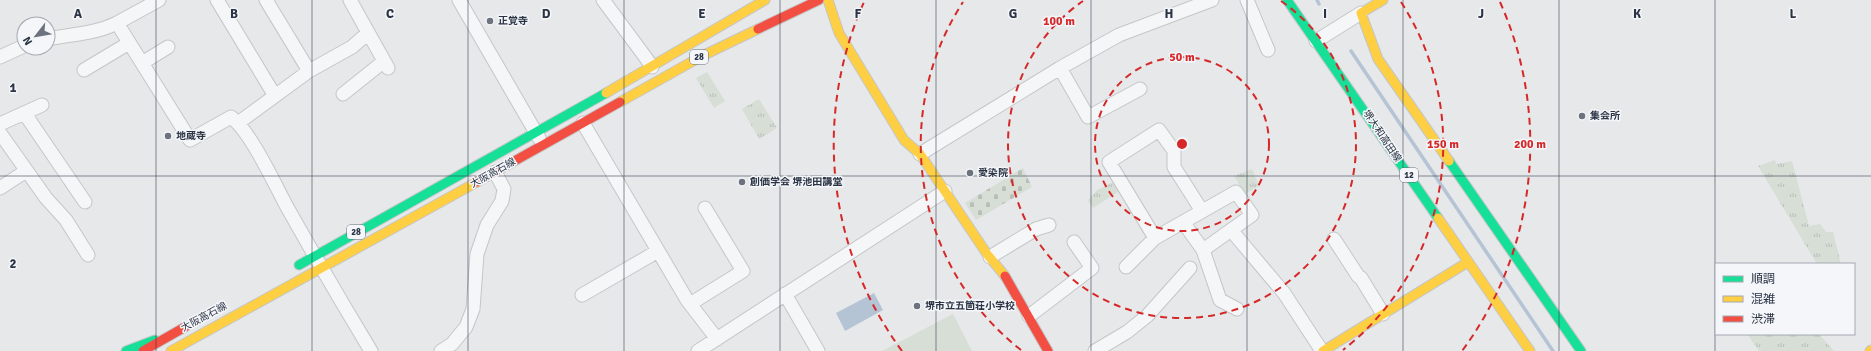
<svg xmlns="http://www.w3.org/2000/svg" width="1871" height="351" viewBox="0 0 1871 351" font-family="Signika,'Noto Sans JP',sans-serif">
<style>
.green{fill:#d6ded6}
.cemetery{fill:url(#cemetery-stones)}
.park{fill:url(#park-tufts)}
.water{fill:#b4c4d5}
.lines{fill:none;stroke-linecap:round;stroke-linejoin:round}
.stream{stroke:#b4c4d5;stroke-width:3.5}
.street-casing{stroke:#c4c6c8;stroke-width:15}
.fast-casing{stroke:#c4c6c8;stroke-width:11}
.slow-casing{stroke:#c4c6c8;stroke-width:11}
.jam-casing{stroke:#c4c6c8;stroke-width:11}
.street{stroke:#f5f6f7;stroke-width:13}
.fast{stroke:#16e098;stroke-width:9}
.slow{stroke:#ffcf43;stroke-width:9}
.jam{stroke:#f24e42;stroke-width:9}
.grid{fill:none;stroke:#2b3445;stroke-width:1;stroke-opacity:0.55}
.ring{fill:none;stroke:#d62828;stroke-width:2;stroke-dasharray:7 5}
.poi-dot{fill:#6c737f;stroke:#f4f6f9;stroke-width:1.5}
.labels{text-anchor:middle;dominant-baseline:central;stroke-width:3;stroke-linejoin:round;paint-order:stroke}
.shield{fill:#f4f6f9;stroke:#676e7b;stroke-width:1}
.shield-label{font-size:9px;font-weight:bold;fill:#2b3445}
.poi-label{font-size:10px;font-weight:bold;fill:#2b3445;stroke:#f4f6f9;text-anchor:start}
.street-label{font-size:10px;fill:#2b3445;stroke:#f4f6f9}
.grid-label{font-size:13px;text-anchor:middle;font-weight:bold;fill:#2b3445;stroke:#f4f6f9;stroke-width:3;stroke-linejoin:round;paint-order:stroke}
.centre{fill:#d62828;stroke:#f4f6f9;stroke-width:2}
.ring-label{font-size:12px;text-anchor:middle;font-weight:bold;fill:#d62828;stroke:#f4f6f9;stroke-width:3;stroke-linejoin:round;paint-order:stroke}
</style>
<defs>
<pattern id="cemetery-stones" width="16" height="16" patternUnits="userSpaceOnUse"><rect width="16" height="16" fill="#d6ded6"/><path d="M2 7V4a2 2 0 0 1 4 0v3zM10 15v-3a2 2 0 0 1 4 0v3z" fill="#b8bfb9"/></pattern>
<pattern id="park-tufts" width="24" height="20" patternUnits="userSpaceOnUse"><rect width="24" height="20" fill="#d6ded6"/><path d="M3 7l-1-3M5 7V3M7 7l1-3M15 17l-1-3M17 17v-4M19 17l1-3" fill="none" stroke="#b8bfb9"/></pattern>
</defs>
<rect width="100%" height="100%" fill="#e6e8ea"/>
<path class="green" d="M953,314L972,351H882Z"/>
<path class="cemetery" d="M1023,168L1032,187L976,220L965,203Z"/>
<path class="park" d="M707,72L725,101L714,108L696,78Z
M759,99L777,128L759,139L742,109Z
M1775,160L1776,164L1792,161L1809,226L1820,224L1826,232H1833L1841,264H1817L1758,166Z
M1252,169L1259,186L1245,194L1234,176Z
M1115,181L1121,190L1093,208L1088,200L1097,190Z
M1747,334H1819L1834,351H1759Z"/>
<path class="water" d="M874,293L883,310L845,331L836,313Z"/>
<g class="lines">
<path class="stream" d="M1317,0L1319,4
M1351,51L1553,351"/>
<defs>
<path id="street" d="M217,0L275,96
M350,0L388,68
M459,0L539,138
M603,0L646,58L652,67
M1247,0L1268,50
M117,23L159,0
M48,39C72,34 95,34 117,23L190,140L231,117C251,132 274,183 287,207C314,255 342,303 371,351
M1316,41L1361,13
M0,57L24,46
M142,63L168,47
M1060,68L1088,117L1140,89
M84,70L129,43
M309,71L352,47L368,33
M343,94L383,62
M25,114L85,202
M238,123L309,71L266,0
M583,123L687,300L717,339
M0,124L42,105
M0,133L46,198L66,220L88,255
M920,154L1060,68L1119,35L1212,0
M0,188L26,171
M1183,222L1203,250L1220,300L1237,309
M1155,238L1109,162L1159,130L1174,151V167L1202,211
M1334,239L1358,276L1361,278L1383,314
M1203,250L1231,230L1284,293L1322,351
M990,257L1036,229L1049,225
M1126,267L1155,238L1236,192L1252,215L1231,230
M785,294L818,351
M582,295L658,251
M690,304L743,271L705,208
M1029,316L1092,268L1074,242
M441,351L452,344L466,327L473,309L477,254L487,225L502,201L504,189L495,172
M698,351L945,191
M1095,351L1127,332L1147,316L1190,268"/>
<path id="fast" d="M1287,0L1438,218
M1449,161L1581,351
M299,265L606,93
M126,351L155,340"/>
<path id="slow" d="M828,0L839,33L904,140L920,154L987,254L1005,276
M1383,0L1361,13L1378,59L1449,161
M606,93L765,0
M620,102L702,56L758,29
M1438,218L1530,351
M171,351L477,182
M1323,351L1468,262
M1870,351L1871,350"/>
<path id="jam" d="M758,29L819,0
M477,182L620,102
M1005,276L1048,351
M143,351L185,327"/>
</defs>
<use href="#street" class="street-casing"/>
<use href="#fast" class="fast-casing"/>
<use href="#slow" class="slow-casing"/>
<use href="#jam" class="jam-casing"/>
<use href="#street" class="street"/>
<use href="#fast" class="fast"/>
<use href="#slow" class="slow"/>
<use href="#jam" class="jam"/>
</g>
<path class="grid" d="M156,0V351M312,0V351M468,0V351M624,0V351M780,0V351M936,0V351M1091,0V351M1247,0V351M1403,0V351M1559,0V351M1715,0V351M0,176H1871"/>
<g class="ring">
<circle cx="1182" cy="144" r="87"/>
<path d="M1281 1A174 174 0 1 1 1083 1"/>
<path d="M1021 350A261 261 0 0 1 963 2M1401 2A261 261 0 0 1 1343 350"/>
<path d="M902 351A348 348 0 0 1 864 2M1500 2A348 348 0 0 1 1462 351"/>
</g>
<g class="poi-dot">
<circle cx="490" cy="21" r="4"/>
<circle cx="1582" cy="116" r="4"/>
<circle cx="168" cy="136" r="4"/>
<circle cx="970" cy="173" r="4"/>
<circle cx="742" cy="182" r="4"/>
<circle cx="917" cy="306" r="4"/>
</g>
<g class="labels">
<g class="shield">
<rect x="690" y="50" width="18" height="14" rx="3"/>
<rect x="1400" y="168" width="18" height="14" rx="3"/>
<rect x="347" y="225" width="18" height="14" rx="3"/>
</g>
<g class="shield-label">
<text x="699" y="57">28</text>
<text x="1409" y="175">12</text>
<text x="356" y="232">28</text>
</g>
<g class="poi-label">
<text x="498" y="21">正覚寺</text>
<text x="1590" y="116">集会所</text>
<text x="176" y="136">地蔵寺</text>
<text x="978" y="173">愛染院</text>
<text x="750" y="182">創価学会 堺池田講堂</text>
<text x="925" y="306">堺市立五箇荘小学校</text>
</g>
<g class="street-label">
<text transform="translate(1382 136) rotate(56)">堺大和高田線</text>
<text transform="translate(493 173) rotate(-29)">大阪高石線</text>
<text transform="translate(204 317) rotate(-28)">大阪高石線</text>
</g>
</g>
<g class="grid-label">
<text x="78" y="18">A</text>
<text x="234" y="18">B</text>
<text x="390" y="18">C</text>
<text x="546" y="18">D</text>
<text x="702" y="18">E</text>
<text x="858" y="18">F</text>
<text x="1013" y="18">G</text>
<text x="1169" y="18">H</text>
<text x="1325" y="18">I</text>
<text x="1481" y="18">J</text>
<text x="1637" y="18">K</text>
<text x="1793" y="18">L</text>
<text x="13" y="92">1</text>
<text x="13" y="268">2</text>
</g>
<circle cx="1182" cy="144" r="6" class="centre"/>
<g class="ring-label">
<text x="1059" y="25">100 m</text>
<text x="1182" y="61">50 m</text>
<text x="1443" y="148">150 m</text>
<text x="1530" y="148">200 m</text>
</g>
<rect x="1715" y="263" width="140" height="72" fill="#f4f6f9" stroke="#a4a8b1"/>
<rect x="1723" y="276" width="20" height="6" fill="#16e098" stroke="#a4a8b1"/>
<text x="1751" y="283" font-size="12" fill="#2b3445">順調</text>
<rect x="1723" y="296" width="20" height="6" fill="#ffcf43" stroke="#a4a8b1"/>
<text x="1751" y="303" font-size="12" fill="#2b3445">混雑</text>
<rect x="1723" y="316" width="20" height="6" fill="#f24e42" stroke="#a4a8b1"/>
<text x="1751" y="323" font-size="12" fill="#2b3445">渋滞</text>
<g transform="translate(36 36) rotate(239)"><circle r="19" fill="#f4f6f9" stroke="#a4a8b1"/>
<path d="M0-3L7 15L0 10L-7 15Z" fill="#6c737f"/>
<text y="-6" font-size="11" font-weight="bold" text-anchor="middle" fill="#2b3445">N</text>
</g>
</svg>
